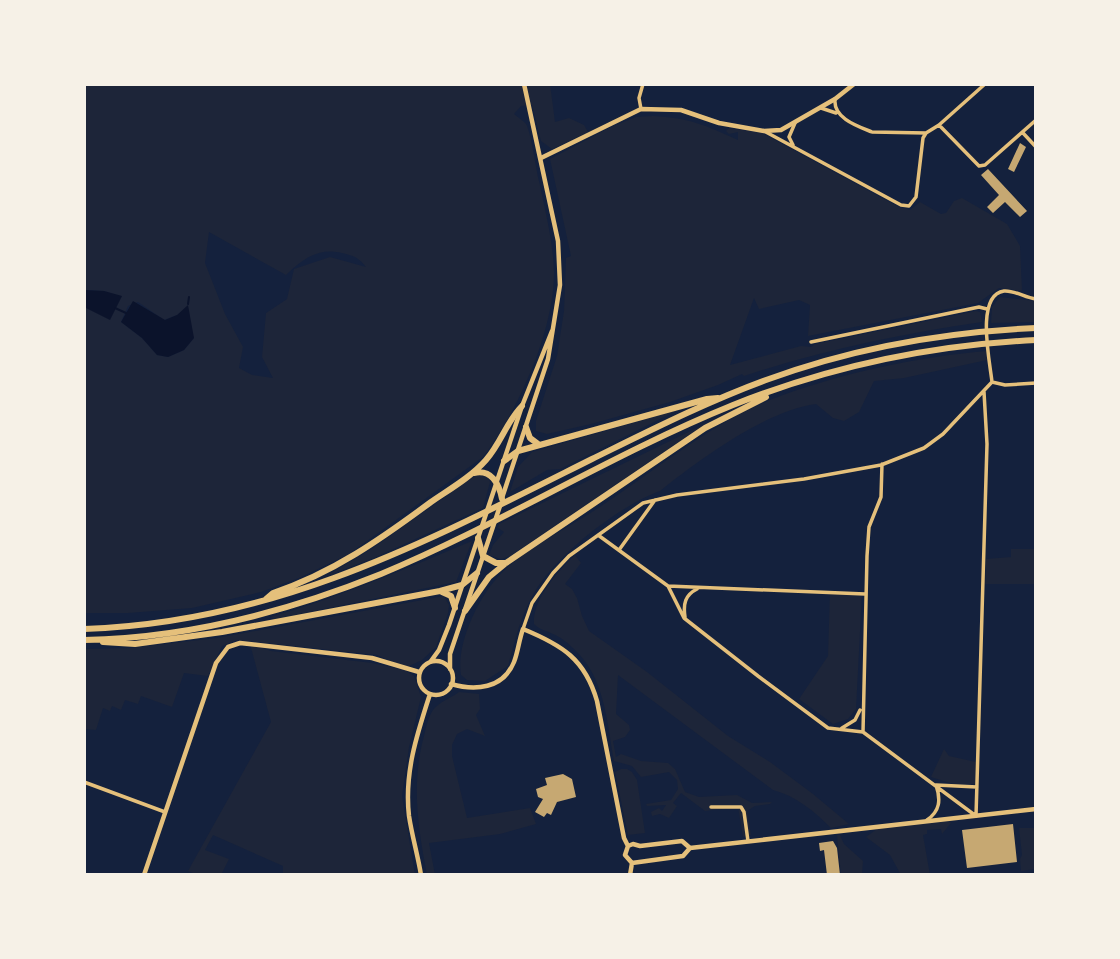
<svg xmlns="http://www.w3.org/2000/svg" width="1120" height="959" viewBox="0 0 1120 959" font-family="'Archivo Narrow',sans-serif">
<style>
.green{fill:#1d2539;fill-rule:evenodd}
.water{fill:#0b132b}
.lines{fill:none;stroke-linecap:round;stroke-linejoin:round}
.stream{stroke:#0b132b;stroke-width:2}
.building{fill:#c6a872}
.minor{stroke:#e5c07b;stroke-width:3.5}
.tertiary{stroke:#e5c07b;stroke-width:4.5}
.secondary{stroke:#e5c07b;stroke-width:4.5}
.motorway{stroke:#e5c07b;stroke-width:6}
</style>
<rect width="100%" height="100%" fill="#14213d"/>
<path class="green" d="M84,84H550L555,122L569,118L584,125L588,132L552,149L541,141L532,105L521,106L514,114C517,117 523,120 526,124C531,132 536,169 539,181C545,210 553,241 554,271C555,329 518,411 483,457L349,554L299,578L261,592L192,608L128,613H84V307L122,297L104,291L84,290ZM209,232L286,275C303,259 318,247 342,253C354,256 358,257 366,267L330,257L294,269L287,299L266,313L262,357L273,378L252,375L239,368L243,347L225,314L205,263ZM138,302L164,320L177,315L194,338L184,350L168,357L157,355L142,338L121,322L128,306Z
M653,116C690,118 705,125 738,140V132L729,134L726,131L729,128L762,133L897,206L910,210L920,202L941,214L946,213L954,201L962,198L1007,224L1020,246L1022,291L999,288L978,303L808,336L810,305L799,300L759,309L754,298L730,365L801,346L811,347L815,344L976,311L980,312L982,322C900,334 823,350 744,376L742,374L718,385L670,402L591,424L547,434L536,431V421L557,356L564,311L566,258L571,256L550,159L611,127L636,117Z
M1000,297L1036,301V322L991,323L992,307Z
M986,351L987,360L904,378L874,381L859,412L844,421L833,418L816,404C767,410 699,460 660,491C620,505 553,557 533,595C520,617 515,641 508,666L485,681L467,680L461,675C456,645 477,600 497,578C516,555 558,533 584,517C651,476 708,422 783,395C847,372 918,357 986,351Z
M678,410L560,469L547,470L510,492L518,467L532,452Z
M705,424L510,556L501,559L489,555L493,545L504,532L498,528L499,524Z
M482,474L488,477L490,482L483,508L374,558L324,577L370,550L476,475Z
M472,541L456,582L275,619L270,617C340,597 405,569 472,541Z
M1011,549H1036V584H985L986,559L1011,557Z
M575,555L581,563L565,584L572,589L577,598L582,616L589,631L647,672L728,736L770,762L813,794L849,824L831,828C814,811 796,796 773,790L618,675L616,714L629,725L630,730L625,737L613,741L616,757L621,754L641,761L668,763L675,769L685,792L699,797L737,795L752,803L772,802L770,804L755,806L747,811L751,835L743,837L738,807L705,811L681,793L673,803L677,806L669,818L660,814L652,816L651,812L659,808L662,811L666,805L647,806L646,804L671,800L678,789L677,780L669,772L641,777L632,766L614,761C607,723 605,678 575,650C569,644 561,637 553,634C545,630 540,630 534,624C532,600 558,571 575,555Z
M830,592L862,593L856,709L848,719L833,724L799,699L828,656Z
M444,596L449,605L448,613L436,647L422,660L405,668L377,655L237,640L222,646L208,676L184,673L172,707L141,696L138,704L125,700L121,710L112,706L110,711L103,708L96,730L84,729V649L130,648L217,638Z
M250,644L271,651L372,663L405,670L414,676L421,697L409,747L402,796L415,875H283V866L213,835L205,850L229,859L221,875H197L188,871L271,722Z
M459,692L479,694L480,709L476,715L485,736L467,729L457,734L452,745V756L467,818L530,808L536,824L500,834L429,843L435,875H427C418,828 411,783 424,736C426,727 428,718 433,710C439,702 451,698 459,692Z
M944,749L949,756L976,762L975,784H953L931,777Z
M621,769H627L632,772L637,780L645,833L628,835L615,772Z
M950,821L951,823L942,834L941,829L927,830V834L923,835L930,875H901L890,855L866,837L877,829Z
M1019,828H1036V869L1021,871L1020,859L1022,855Z
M837,835H840L844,844L863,861L862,875H841Z"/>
<path class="water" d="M84,290L104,291L122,296L110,320L84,307Z
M133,301L165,320L177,315L188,305L194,338L184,350L168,357L157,355L142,338L121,322Z"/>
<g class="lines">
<path class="stream" d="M188,304L189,297
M115,308L126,313"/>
</g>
<path class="building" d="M1020,143L1026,147L1014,172L1008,169Z
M988,169L1027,211L1020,217L1005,202L993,213L987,207L999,195L981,175Z
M563,774L572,779L576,797L557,802L551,815L547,813L544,817L535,812L543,799L538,797L536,789L547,785L545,778Z
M1013,824L1017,862L967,868L962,830Z
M833,841L837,848L840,875H827L824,850L820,851L819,843Z"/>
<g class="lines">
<path class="minor" d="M835,99C833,118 857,126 872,132L926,133L939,125L985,84
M821,108L836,113
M641,109L639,98L643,84
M939,125L979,166L985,165L1036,120
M764,131L901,205L909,206L916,197L923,138L926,133
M1023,133L1036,147
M793,145L789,137L795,123
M811,342L979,307L987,309
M992,382C990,362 975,295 1004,291C1015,290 1025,298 1036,299
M598,535L668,586L684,618L758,676L828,728L863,732L976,816
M619,550L655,500
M668,586L865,594
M685,617C683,604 685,595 697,589
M523,629L532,603L553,573L569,556L643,503L677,495L804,479L881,465L924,448L943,434L992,382L1005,385L1036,383
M842,728L855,720L860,710
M863,732L867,556L869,527L881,497L882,464
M84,782L165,812
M711,807H741L744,812L748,841
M976,816L987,444L984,392
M927,820C940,811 941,800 936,785L977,787"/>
<path class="tertiary" d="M541,158L641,109L681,110L719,123L764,131L781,130L835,99L854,84
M451,684C475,691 503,689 514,662C518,652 519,640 523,629C562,645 585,659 597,701L624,838L628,846
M628,846L633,844L640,846L682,841L690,848
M628,846L625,855L632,863
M632,863L683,856L690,848L1036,809
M144,875L216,663L228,647L240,643L372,658L419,672
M630,875L632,863"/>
<path class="secondary" d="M502,498L548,359L560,285L558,241L524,84
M431,661L439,650L449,625L522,406L552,331
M419 678a17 17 0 1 1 34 0a17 17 0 1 1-34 0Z
M450,669V654L500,506
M421,875C418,856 412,836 409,816C404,773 417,734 430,694"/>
<path class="motorway" d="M526,427L530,438L538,444
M504,461L518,451L707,399L718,398
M474,473C491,469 499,483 502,499
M478,538L483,556L496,563H506
M442,592L451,596L455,608
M266,599L273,593C333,573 381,539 431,502C450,489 471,477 486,460C501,443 507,421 522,406
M465,611L489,577L506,563L705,428L766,397
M84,629C275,623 426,542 592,459C649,431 706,402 766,380C853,348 944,332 1036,328
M84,640C186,638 287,612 381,574C501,524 612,454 733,405C831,366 931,345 1036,340
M103,642L135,644L222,632L440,591L462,585L477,573"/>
</g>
<rect width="1120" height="959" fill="none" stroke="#f6f1e7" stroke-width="172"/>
</svg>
